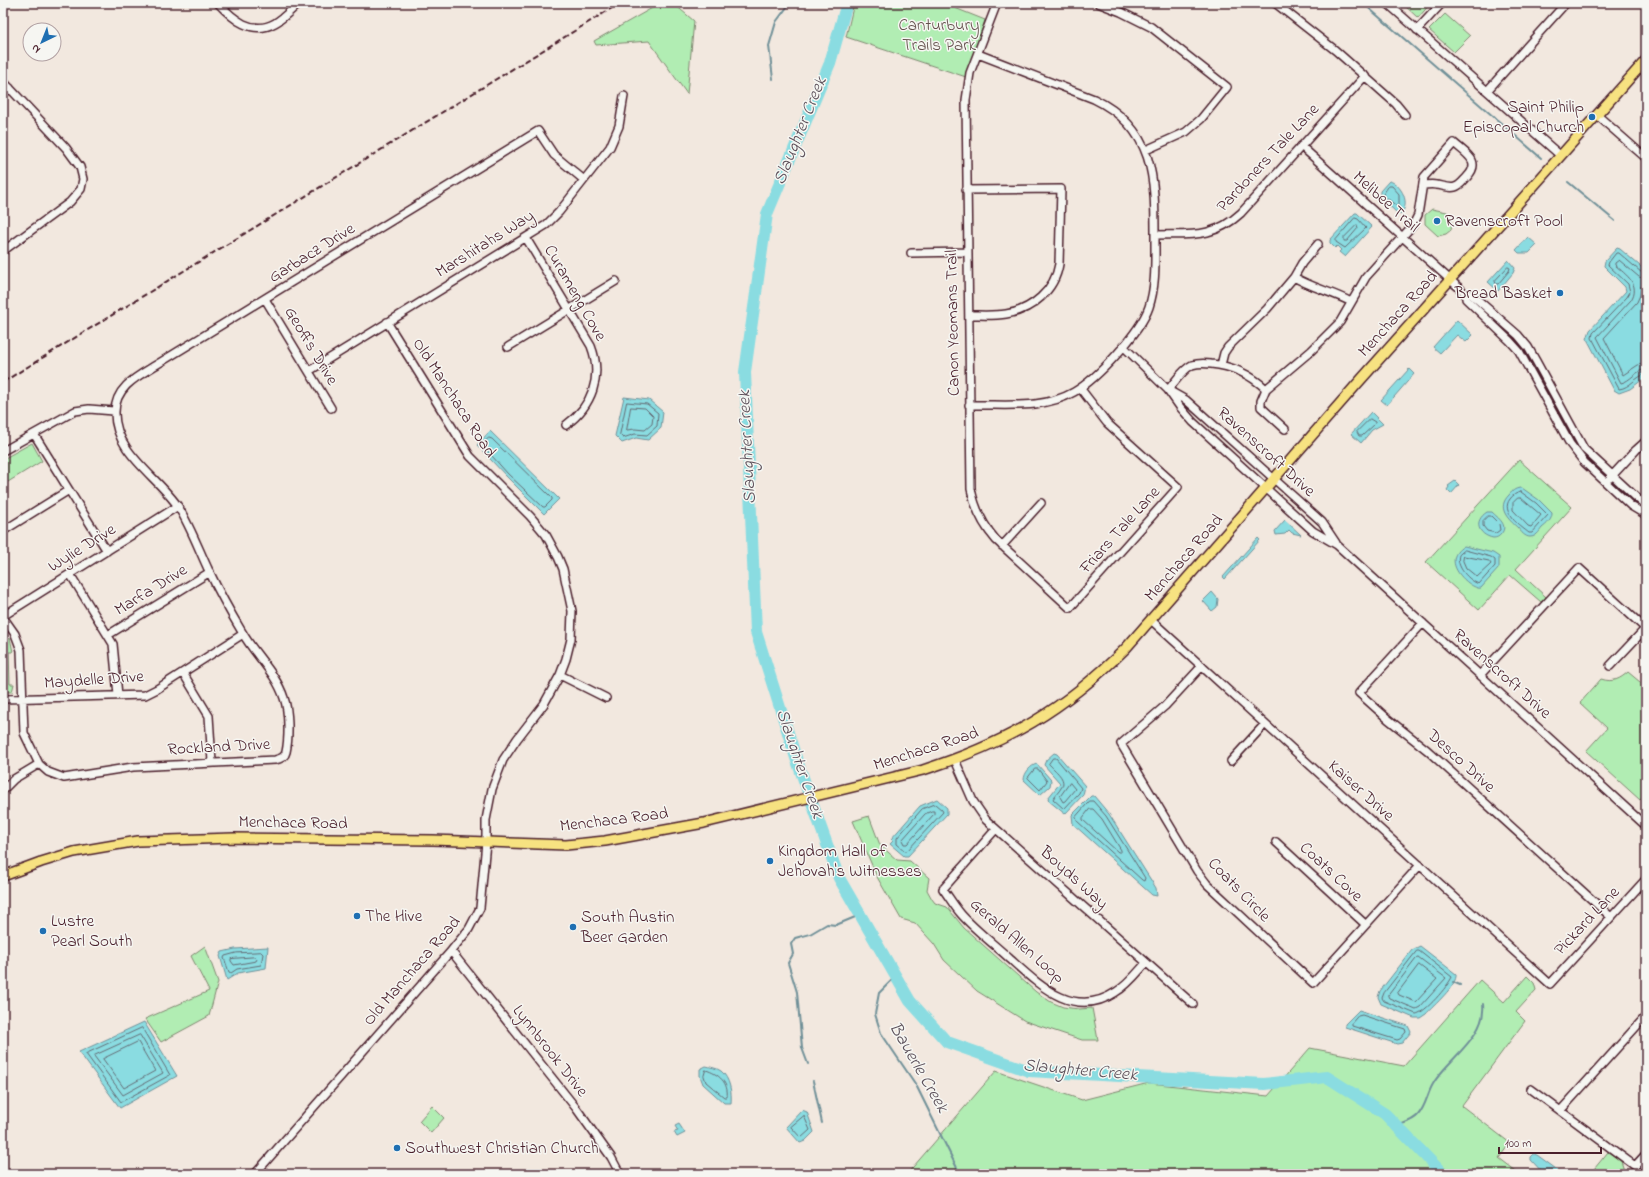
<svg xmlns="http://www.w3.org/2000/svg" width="1649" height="1177" viewBox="0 0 1649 1177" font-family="'Indie Flower',sans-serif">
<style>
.green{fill:#b1edb3;stroke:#7e866f}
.water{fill:#8adce1;stroke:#709098}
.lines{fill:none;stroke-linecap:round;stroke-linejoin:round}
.shore{stroke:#646b74;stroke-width:1}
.stream{stroke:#709098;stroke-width:2}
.river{stroke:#8adce1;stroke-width:12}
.minor-casing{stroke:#4a1f2b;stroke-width:10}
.major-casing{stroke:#4a1f2b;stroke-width:12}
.minor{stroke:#f6f6f2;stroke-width:7}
.major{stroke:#f7e281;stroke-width:9}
.rail{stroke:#4a1f2b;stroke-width:2;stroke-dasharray:6 3;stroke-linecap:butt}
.poi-dot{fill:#1f6fb2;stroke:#f6f6f2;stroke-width:1.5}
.labels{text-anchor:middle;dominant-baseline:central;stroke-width:3;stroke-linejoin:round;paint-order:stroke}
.park-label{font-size:17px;fill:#64524d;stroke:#f6f6f2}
.poi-label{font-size:17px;fill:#4a1f2b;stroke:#f6f6f2;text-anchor:start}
.street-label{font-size:17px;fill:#4a1f2b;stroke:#f6f6f2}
.water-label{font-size:18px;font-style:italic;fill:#5a4e58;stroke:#f6f6f2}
</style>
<rect width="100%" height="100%" fill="#f2e8df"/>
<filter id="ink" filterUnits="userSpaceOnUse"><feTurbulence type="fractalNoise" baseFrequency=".025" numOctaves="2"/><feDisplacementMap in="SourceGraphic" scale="8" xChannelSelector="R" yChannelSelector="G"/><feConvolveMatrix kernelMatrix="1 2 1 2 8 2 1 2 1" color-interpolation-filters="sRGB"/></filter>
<g filter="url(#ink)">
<path class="green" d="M661,3H673L694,21L687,94L649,41L596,45L594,41Z
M854,3H950V6L985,20L966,77L846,37Z
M1402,3H1431L1418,18Z
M1445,14L1470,36L1454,52L1429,30Z
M1432,209L1447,212L1452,221L1451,230L1446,234L1438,236L1425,224V215Z
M32,443L42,461L3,485V459Z
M1519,460L1572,507L1516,569L1546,597L1541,602L1510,575L1479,610L1426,562Z
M10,638L13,652H9L10,684H14L12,692H3V645Z
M1628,672L1646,687V794L1640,800L1586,751L1607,728L1580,703L1601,679C1613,683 1620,679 1628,672Z
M869,816L880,845L897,860L910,861L929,878L927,890L932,899L935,903L947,907L964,928L1036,992L1051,1002L1063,1007L1079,1009L1092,1008L1098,1040H1082L1025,1021L977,991L944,960L934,944L915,923L901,919L877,877L853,821Z
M205,946L218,982L209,1016L161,1042L145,1019L209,991L191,956Z
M1527,976L1534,983L1536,990L1516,1012L1525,1021L1462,1106L1510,1143L1499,1158L1520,1174H907L996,1071L1082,1100L1149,1083L1268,1096L1310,1048L1404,1066L1480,980L1504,1002Z
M432,1106L444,1118L431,1133L419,1121Z
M1608,1152L1621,1161L1625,1174H1590Z"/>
<path class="water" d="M1389,181C1401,183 1412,205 1400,214L1397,213L1380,197V191Z
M1355,213H1357L1372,227L1345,257L1339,252L1341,250L1337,246L1335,248L1330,243V240Z
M1528,237L1537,245L1529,253H1519L1516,250Z
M1617,248L1620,249L1646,271V377L1630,389L1619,393L1614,390L1587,339L1590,330L1626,291L1625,287L1604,266L1605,261Z
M1508,260L1515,268L1513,273L1498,291L1488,282Z
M1457,320L1473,335L1466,342L1457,335L1440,353L1433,347Z
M1409,369L1414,374L1387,405L1381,400Z
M624,397L649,400L663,412L661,428L648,440L636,438L622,443L615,436Z
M1371,412L1383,424L1372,430L1361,443L1351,434Z
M490,431L559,499L544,514L506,476L477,445Z
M1455,481L1459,485L1451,494L1447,490L1449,487L1448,486Z
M1522,488L1539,500L1552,513C1552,520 1547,524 1542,528C1539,532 1536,537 1530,537C1525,537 1521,532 1518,528C1508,519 1496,508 1509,495C1513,490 1516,488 1522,488Z
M1487,512H1492C1498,518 1509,525 1501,534C1499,537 1496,538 1493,538C1478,535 1473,521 1487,512Z
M1285,520L1301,535L1292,533L1289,530L1285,534L1276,535L1275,531Z
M1258,538L1260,540L1225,579L1223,577Z
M1464,546L1493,553L1499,557V568L1481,588C1473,591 1437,562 1464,546Z
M1212,592L1218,599L1217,607L1212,611L1203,601Z
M1054,753L1057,754L1085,786L1083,795L1065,814L1049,801L1048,798L1060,783L1044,765L1046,760Z
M1037,764L1051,780L1050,786L1040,795L1024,780C1024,773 1031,765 1037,764Z
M1091,796H1094L1109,814L1156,888L1157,896L1152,895L1073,824L1072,815Z
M937,799L947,808V814L908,856H904L890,844L893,841L891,839L920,806Z
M1420,946L1456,974C1458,985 1433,1006 1426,1014L1420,1018H1414L1381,1004L1378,997L1380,991L1412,950Z
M268,947L266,968L238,973L227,980L220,956L222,952L235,949Z
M1359,1010L1408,1026L1411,1032L1402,1043L1397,1044L1345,1027V1024Z
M144,1022L177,1076L120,1108L79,1052Z
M706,1066C710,1067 717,1068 721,1071C730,1078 732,1093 731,1103H724L703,1084L700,1076V1069Z
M802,1110L807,1112L814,1132L805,1141L800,1143L786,1127Z
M679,1124L685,1133L677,1137L674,1132L678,1131L675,1126Z
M1534,1154L1537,1155L1563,1174H1544L1531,1160V1157Z"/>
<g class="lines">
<path class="shore" d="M1389,186H1392L1399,194V208L1383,195Z
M1355,218L1358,219L1366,228L1345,248L1336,242V240Z
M1357,225L1358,228L1347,241H1344V238Z
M1508,267L1510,268L1509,271L1498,284H1496L1495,281Z
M1646,274L1642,273L1619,253H1616L1609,262L1608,265L1628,284L1630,292L1627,297L1593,333L1592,338L1619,389C1630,388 1636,376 1646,374
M1646,279L1639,277L1619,260L1615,263V265C1626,275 1641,284 1631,300L1597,337L1621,383C1631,381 1636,370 1646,369
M1646,285L1641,286L1640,295L1637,302L1604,338L1623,375L1638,365L1646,363
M627,402L647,404L658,413L657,426L647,435L635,434L623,438L620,435Z
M631,407L645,408L653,416L652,424L645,430L635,429L627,430Z
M1370,419L1375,422V424L1362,436H1359L1357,432Z
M489,438L492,439L552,498V500L545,507H543L508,474L484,447L483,444Z
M1521,492L1536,503L1548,515L1532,533H1529C1520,526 1500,512 1510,499C1513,495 1516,493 1521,492Z
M1518,498H1521L1541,515L1531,527L1528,526L1513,510V503Z
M1488,516H1491L1499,524L1500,530L1496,533L1487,531L1483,526V521Z
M1465,550L1491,557L1495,560V566L1479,584C1469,581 1455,566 1459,555Z
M1464,556L1489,561L1491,564L1477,577L1466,568L1463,561Z
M1053,758H1056L1081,788L1079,793L1064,809L1053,799C1055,795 1059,792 1061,788C1068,779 1054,770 1049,764Z
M1035,769H1038L1047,781L1040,790L1028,778Z
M1070,783L1075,789L1065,801L1063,802L1060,797Z
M1090,801H1093L1106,816L1145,878L1144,881L1142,880L1077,821L1076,817Z
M935,804L942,810L943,812L907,851H905L897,844V838L922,809Z
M1090,809H1093L1102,819L1121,850V852H1118L1083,820V818Z
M932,811H934V814L907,844H904L902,840L925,814Z
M1417,951H1419L1452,977C1448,986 1425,1013 1416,1014L1384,1001L1382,998L1384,993Z
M261,952L263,954L261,965L237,969L231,973L229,972L224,958L225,956L236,953Z
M255,957L257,959L256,961L234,965L231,961V959Z
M1418,957L1446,978L1420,1007L1416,1009L1389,998L1388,996Z
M1419,965L1437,979L1416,1002L1399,995L1398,993Z
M1358,1016L1362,1015L1405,1029L1406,1032L1400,1039L1397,1040L1352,1026V1023Z
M142,1028L170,1075L121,1102L86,1054Z
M140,1035L163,1073L123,1095L94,1056Z
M138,1042L155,1071L124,1088L103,1059Z
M706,1070C719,1074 729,1083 727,1097H724L706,1082L704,1076Z
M804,1116L810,1130L801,1138L791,1127Z"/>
<path class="stream" d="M1363,3L1541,158
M773,79L769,46L776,22L790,3
M1568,182L1615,221
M896,976L879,993L875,1014L881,1033L916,1085L960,1174
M1453,982L1460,985
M808,1064L802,1048L797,992L788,963L793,954L791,944L795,938L810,934L827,924L836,925L860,915
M813,1081L822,1123
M1397,1126C1404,1123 1413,1121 1418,1115C1426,1106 1427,1094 1433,1084C1446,1060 1487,1037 1483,1004"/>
<path class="river" d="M847,3L830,63L767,214L745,372L756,632L796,758L839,878L910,1001L947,1042L1029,1071L1264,1084L1327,1077L1385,1114L1443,1174"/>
<defs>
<path id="minor" d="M218,3C233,19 252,36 275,23C284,18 292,9 299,3
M997,3L970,73L966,100L971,489C975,509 983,525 996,540L1070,608L1178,487L1107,423L1080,388
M1098,3L1121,12L1151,27L1227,87L1201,119L1186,132L1146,150
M1275,3L1335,50L1396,104L1405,115
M1387,3L1561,156
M1417,30L1442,3
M3,81L66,148L80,167L83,179L81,189L70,202L3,251
M1487,91L1566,3
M3,94L10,88
M1597,115L1646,158
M1301,146L1466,294H1471L1518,335L1528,347L1536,361L1584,449L1638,499L1646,505
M966,190L1061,189L1059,264C1055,290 1032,310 1006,314C994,316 981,315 969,315
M1155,235C1190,234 1213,239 1241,213L1365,76
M526,238L591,346C603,377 592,406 566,425
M911,253L967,252
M1294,277C1312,288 1333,292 1351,302
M1466,294V299L1510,341L1519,351L1570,444L1584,462L1631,506L1646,515
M265,299L331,408
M1123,346L1168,390L1180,407L1193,422L1313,531L1337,545L1646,826
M508,347L616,281
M1221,365L1224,353L1228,347L1267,309L1294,277L1302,263L1318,244
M309,371L546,225L559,212L610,147L619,126L624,96
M1168,390C1175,382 1182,370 1192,365C1198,363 1204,363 1211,364C1233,366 1250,374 1266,389
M1170,391L1186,400L1322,522L1336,543
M969,405C1004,404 1043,410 1074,392C1097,379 1140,333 1149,307C1156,286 1155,263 1155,241C1155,180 1156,129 1094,99L978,54
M1285,429L1261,407V401L1266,389L1311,351L1340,322L1366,277L1413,225L1418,215L1424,177L1454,143C1466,154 1482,161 1467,177C1463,181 1460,186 1455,187C1449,189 1442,185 1436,185C1432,184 1427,185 1423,185
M34,434L107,551
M3,451L75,411L89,409L114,411
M1610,478L1636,450L1646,441
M3,531L69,490
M1002,546L1041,503
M70,574L113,644L118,695
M3,616L178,506
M3,617L15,634L21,650L24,733L39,764L48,772L64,778L133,767L275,760C280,759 285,757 286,752C289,738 289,711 284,698C276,673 254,654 242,632C230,612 219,592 209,571C199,550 191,528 179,508C159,477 114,453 115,412C115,387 138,376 156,365L538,131L554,155L584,180
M1151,620L1550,984L1646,879
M1423,623L1359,693L1388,719L1427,750L1611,917
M108,635L210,572
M1202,666L1165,706L1121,744L1197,871L1207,884L1313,983L1420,865
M1610,666L1645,629
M183,673L209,716L212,762
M560,675L606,698
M1480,675L1579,568L1646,629
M3,699L145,695L157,689L243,634
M955,760L973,801L986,820L1193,1004
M1231,761L1265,724
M3,790L14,779L39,764
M996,829L943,889C949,897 954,906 961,914C975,930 994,944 1010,959C1039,985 1074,1020 1116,992C1128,985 1137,973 1146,963
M1276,842L1365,924
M451,951L576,1108L611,1157L620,1174
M1531,1089L1635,1166L1646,1154
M1561,1110L1646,1016
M255,1174L451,951L469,929L480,908L486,842V820L492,789L503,760L517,739L544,704L560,675L566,659L571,639L572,611L563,569L558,557L546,535L530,516L470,456L387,322"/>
<path id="major" d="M3,876L41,862L74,852L138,841L233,838L433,840L566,845L605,841L704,823L923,770C1007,743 1064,710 1126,648L1357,384L1646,60"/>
</defs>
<use href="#minor" class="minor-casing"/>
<use href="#major" class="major-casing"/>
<use href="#minor" class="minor"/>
<use href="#major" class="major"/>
<path class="rail" d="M3,382L620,3"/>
</g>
</g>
<g class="poi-dot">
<circle cx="1592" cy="117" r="4"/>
<circle cx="1437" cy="221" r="4"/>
<circle cx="1560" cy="293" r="4"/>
<circle cx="770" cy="861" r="4"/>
<circle cx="357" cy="916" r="4"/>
<circle cx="573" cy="927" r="4"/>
<circle cx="43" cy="931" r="4"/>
<circle cx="397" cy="1148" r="4"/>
</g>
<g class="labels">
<g class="park-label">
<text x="939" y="25">Canturbury<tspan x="939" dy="20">Trails Park</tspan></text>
</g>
<g class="poi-label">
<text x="1584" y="107" text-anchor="end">Saint Philip<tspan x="1584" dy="20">Episcopal Church</tspan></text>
<text x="1445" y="221">Ravenscroft Pool</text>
<text x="1552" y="293" text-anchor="end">Bread Basket</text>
<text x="778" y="851">Kingdom Hall of<tspan x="778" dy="20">Jehovah's Witnesses</tspan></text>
<text x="365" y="916">The Hive</text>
<text x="581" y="917">South Austin<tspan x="581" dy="20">Beer Garden</tspan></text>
<text x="51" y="921">Lustre<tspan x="51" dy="20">Pearl South</tspan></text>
<text x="405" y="1148">Southwest Christian Church</text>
</g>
<g class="street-label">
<text transform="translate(1268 158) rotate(-47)">Pardoners Tale Lane</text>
<text transform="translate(1386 202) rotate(42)">Melibee Trail</text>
<text transform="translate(485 244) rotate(-32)">Marshitahs Way</text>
<text transform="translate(312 253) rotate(-32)">Garbacz Drive</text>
<text transform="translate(575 293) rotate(60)">Curameng Cove</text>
<text transform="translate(1398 314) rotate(-48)">Menchaca Road</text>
<text transform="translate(953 323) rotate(-91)">Canon Yeomans Trail</text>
<text transform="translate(311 346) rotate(59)">Geoffs Drive</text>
<text transform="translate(454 398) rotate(57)">Old Manchaca Road</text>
<text transform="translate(1266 452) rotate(42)">Ravenscroft Drive</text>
<text transform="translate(1120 530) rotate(-48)">Friars Tale Lane</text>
<text transform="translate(82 548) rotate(-32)">Wylie Drive</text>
<text transform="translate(1184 558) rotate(-49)">Menchaca Road</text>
<text transform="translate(151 590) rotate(-32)">Marfa Drive</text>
<text transform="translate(1502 674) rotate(42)">Ravenscroft Drive</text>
<text transform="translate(94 680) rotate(-4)">Maydelle Drive</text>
<text transform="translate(219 747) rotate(-3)">Rockland Drive</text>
<text transform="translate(926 749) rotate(-18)">Menchaca Road</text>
<text transform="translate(1461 761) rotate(42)">Desco Drive</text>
<text transform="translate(1361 791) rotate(42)">Kaiser Drive</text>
<text transform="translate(614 820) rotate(-7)">Menchaca Road</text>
<text transform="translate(293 823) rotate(1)">Menchaca Road</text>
<text transform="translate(1331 872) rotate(43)">Coats Cove</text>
<text transform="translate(1074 878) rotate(42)">Boyds Way</text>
<text transform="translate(1239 890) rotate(46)">Coats Circle</text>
<text transform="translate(1587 921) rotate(-47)">Pickard Lane</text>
<text transform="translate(1017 941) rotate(41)">Gerald Allen Loop</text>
<text transform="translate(412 971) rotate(-49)">Old Manchaca Road</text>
<text transform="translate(550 1051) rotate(52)">Lynnbrook Drive</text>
</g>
<g class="water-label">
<text transform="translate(801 131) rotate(-68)">Slaughter Creek</text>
<text transform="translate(748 447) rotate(-93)">Slaughter Creek</text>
<text transform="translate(799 764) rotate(71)">Slaughter Creek</text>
<text transform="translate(918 1068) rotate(60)">Bauerle Creek</text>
<text transform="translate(1080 1071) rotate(5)">Slaughter Creek</text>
</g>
</g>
<rect width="1649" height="1177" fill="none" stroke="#f6f6f2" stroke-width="16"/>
<rect x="8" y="8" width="1633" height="1161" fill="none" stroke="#4a1f2b" stroke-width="1.5" filter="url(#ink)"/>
<g transform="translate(42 42) rotate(223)"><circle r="19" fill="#f6f6f2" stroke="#b1a0a2"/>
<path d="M0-3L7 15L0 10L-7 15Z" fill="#1f6fb2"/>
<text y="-6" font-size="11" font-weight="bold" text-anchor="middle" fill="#4a1f2b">N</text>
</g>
<path d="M1499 1147v6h102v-6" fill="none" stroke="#4a1f2b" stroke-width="2"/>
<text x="1505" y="1147" font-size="12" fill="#4a1f2b" stroke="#f6f6f2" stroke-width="3" paint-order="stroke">100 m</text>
</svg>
